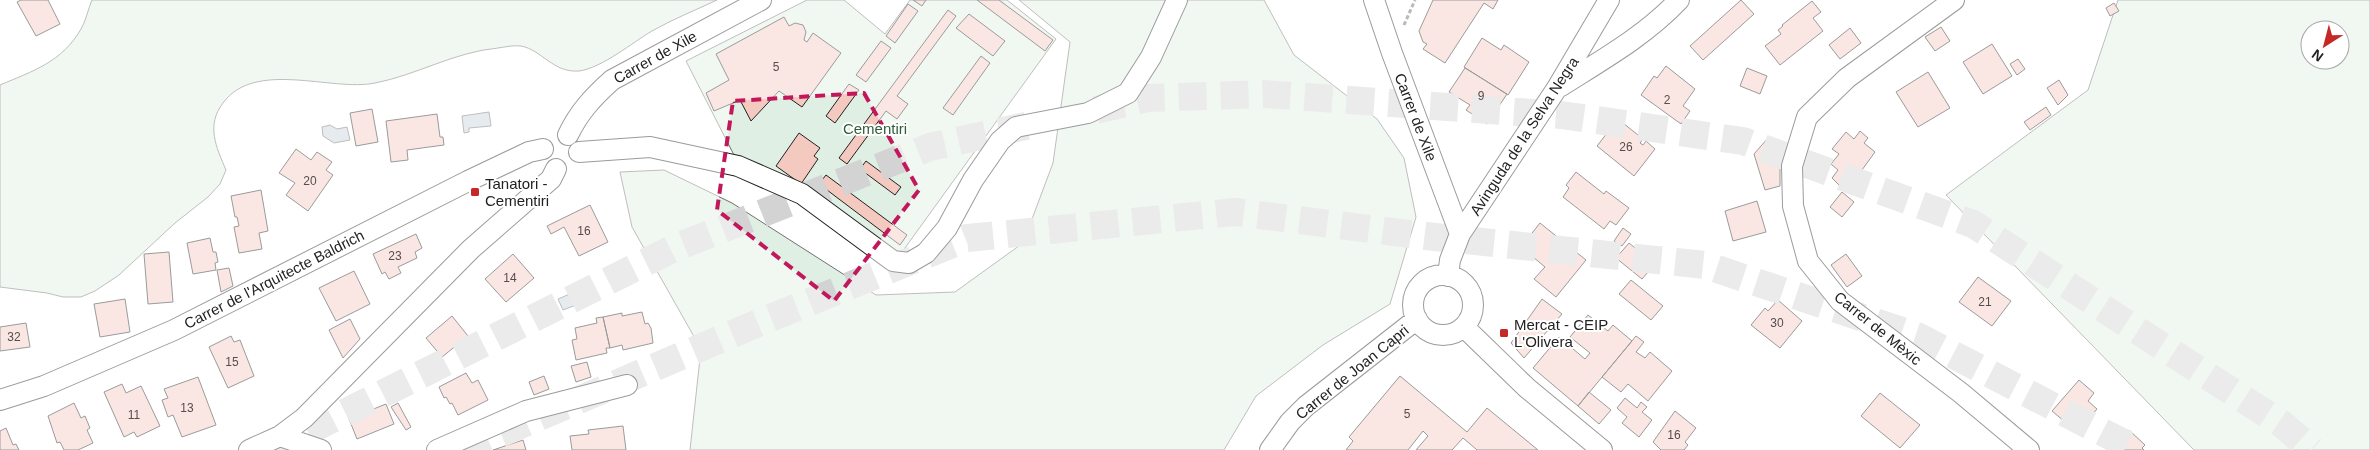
<svg xmlns="http://www.w3.org/2000/svg" width="2370" height="450" viewBox="0 0 2370 450" font-family="Arial,sans-serif">
<style>
.green{fill:#e0efe3;stroke:#6f6f6f;fill-rule:evenodd}
.water{fill:#c7d3dd;stroke:#6f6f6f}
.building{fill:#f3c9c0;stroke:#222}
.lines{fill:none;stroke-linecap:round;stroke-linejoin:round}
.motorway-tunnel{stroke:#d3d3d3;stroke-width:28;stroke-dasharray:28 14;stroke-linecap:butt}
.minor-casing{stroke:#222;stroke-width:22}
.path{stroke:#646464;stroke-width:3;stroke-dasharray:4 2.5;stroke-linecap:butt}
.minor{stroke:#fff;stroke-width:20}
.marked{fill:none;stroke:#c2185b;stroke-width:4;stroke-dasharray:10 6;stroke-linejoin:round}
.poi-dot{fill:#c62828;stroke:#fff;stroke-width:2}
.labels{text-anchor:middle;dominant-baseline:central;stroke-width:4;stroke-linejoin:round;paint-order:stroke}
.number-label{font-size:12px;fill:#564c4a}
.street-label{font-size:15px;fill:#222;stroke:#fff}
.park-label{font-size:15px;fill:#2f5e38;stroke:#fff}
.poi-label{font-size:15px;fill:#222;stroke:#fff;text-anchor:start}
</style>
<rect width="100%" height="100%" fill="#fff"/>
<path class="green" d="M92,0H717C696,10 673,19 652,31C633,42 602,68 579,71C553,73 542,50 521,46C514,45 505,47 498,48C454,52 417,75 375,83C332,92 255,59 223,103C206,125 216,147 226,170L220,184L208,197L175,223L119,275L95,291L81,297H63L47,293L0,287V85C33,71 62,62 81,29C86,21 88,9 92,0Z
M807,0H844L885,34L910,0H1007L1056,39L897,259L735,157L686,61Z
M1019,0H1264L1294,55L1377,119L1404,158L1416,217L1390,304L1323,345L1256,396L1224,450H690L701,349L632,227L620,172L664,170L732,203L876,295L955,292L1023,243L1053,163L1070,42Z
M2118,0H2370V450H2194L1946,195L2088,90ZM2310,30H2340V60H2310Z"/>
<path class="water" d="M489,112L491,126L469,128V132L464,133L462,116Z
M330,125L337,129L347,127L350,140L334,143L323,136L322,127Z
M586,287L588,293L595,294L594,298L563,310L558,299Z"/>
<path class="building" d="M21,0H48L60,24L36,36L17,2Z
M913,0H926L922,6Z
M977,0H999L1053,40L1045,51Z
M1433,0H1498L1493,9L1484,3L1445,63L1423,49L1427,44L1423,42L1419,31Z
M1741,0L1754,14L1703,60L1690,46Z
M1812,1L1821,12L1813,18L1823,31L1780,65L1765,46L1781,34L1778,30L1783,26L1782,25Z
M2114,3L2119,11L2110,16L2106,8Z
M908,4L918,11L895,43L886,36Z
M948,10L956,16L897,96L908,104L897,119L886,111L847,164L839,158Z
M969,14L1005,41L993,56L956,28Z
M784,17L789,26L795,23L803,25L806,32L804,40L807,42L813,33L841,53L802,107L779,91L751,121L740,100L714,111L706,93L729,80L716,54Z
M1941,27L1950,41L1935,51L1925,37Z
M1850,28L1861,43L1840,59L1829,45Z
M1482,38L1501,50L1504,45L1529,62L1508,95L1464,67Z
M881,41L891,48L866,82L856,75Z
M1992,44L2012,76L1983,94L1963,62Z
M981,56L990,63L953,115L943,108Z
M2018,59L2025,69L2017,75L2010,64Z
M1666,66L1695,89L1683,106L1690,111L1681,124L1641,95L1654,76L1657,78Z
M1465,68L1507,94L1487,124L1466,110L1470,105L1449,92Z
M1747,68L1767,76L1760,94L1740,86Z
M1928,72L1950,108L1918,127L1896,92Z
M2059,80L2068,95L2058,105L2047,88Z
M849,84L859,90L835,123L826,116Z
M2046,107L2051,115L2030,130L2024,122Z
M372,109L378,142L356,146L350,113Z
M437,114L440,137H443L444,145L407,150L408,160L391,162L386,121Z
M1618,119L1643,139L1640,143L1643,145L1646,141L1655,149L1634,176L1597,146Z
M1860,131L1868,138L1864,143L1875,152L1846,192L1832,178L1838,170L1831,164L1839,154L1832,149L1846,132L1854,139Z
M799,133L820,148L814,156L818,159L801,184L776,166Z
M1768,138L1780,148V186L1765,190L1754,154Z
M296,149L311,160L317,152L332,162L326,170L333,175L308,211L286,195L295,183L279,173Z
M866,161L901,187L895,195L860,169Z
M1576,172L1604,194L1606,191L1629,208L1616,225L1610,221L1604,229L1563,197L1569,188L1566,185Z
M826,175L907,235L900,245L819,184Z
M261,190L268,231L259,233L262,249L239,253L234,227L239,226L237,217H235L231,196Z
M1842,192L1854,202L1842,217L1830,207Z
M1757,201L1766,232L1733,241L1725,211Z
M590,205L608,242L579,256L564,227L551,234L547,226Z
M1540,223L1586,260L1556,297L1534,279L1545,267L1521,247Z
M1623,228L1631,234L1622,246L1614,241Z
M416,234L422,248L415,252L417,258L398,267L401,273L389,279L385,272L382,274L373,254Z
M210,238L213,252H216L218,262L215,263L216,270L193,274L187,243Z
M1629,243L1655,264L1642,279L1616,258Z
M169,252L173,302L148,304L144,254Z
M513,254L534,278L506,302L485,279Z
M1846,254L1862,276L1847,287L1831,265Z
M229,268L233,286L221,292L217,270Z
M354,271L370,304L336,321L319,288Z
M1978,277L2011,301L1992,326L1959,302Z
M1631,280L1663,306L1651,320L1619,294Z
M125,299L130,332L100,337L94,304Z
M1542,299L1562,314L1524,358L1511,343Z
M1778,300L1802,321L1780,348L1751,325L1765,308L1768,311Z
M642,312L645,324L648,323L651,328L653,343L623,350L622,345L610,348L603,317L622,313V316Z
M1588,315L1608,331L1613,325L1632,341L1578,406L1533,368L1559,337L1585,359L1590,353L1570,337Z
M452,316L468,336L442,357L426,338Z
M603,317L610,348H606L607,353L576,360L572,340L577,339L575,328L597,323L596,318Z
M350,319L360,339L343,358L329,330Z
M26,323L30,347L0,351V327Z
M231,336L234,342L240,340L254,376L228,388L209,347Z
M1636,336L1644,342L1636,352L1645,358L1650,352L1672,371L1648,401L1628,384L1621,392L1602,377Z
M587,362L591,377L576,382L571,366Z
M466,373L472,383L478,380L488,400L458,415L452,403L450,404L446,397L444,398L439,387Z
M544,376L549,389L534,395L529,382Z
M1400,376L1467,432L1487,408L1538,450H1477L1463,438L1452,450H1416L1428,436L1423,431L1408,450H1346L1353,441L1349,437Z
M198,377L216,425L182,437L173,415L168,417L162,400L168,398L164,389Z
M2079,380L2094,393L2088,401L2097,409L2077,432L2052,411Z
M122,384L126,393L141,386L160,426L137,437L134,432L124,437L104,392Z
M1589,392L1611,410L1599,424L1578,406Z
M1880,393L1920,425L1900,448L1861,416Z
M1625,398L1637,408L1641,402L1647,407L1642,412L1652,420L1639,437L1622,423L1627,417L1617,408Z
M74,403L81,418L85,416L90,428L87,430L93,443L78,450H64L60,442L57,443L48,416Z
M398,403L411,427L406,430L391,407Z
M386,404L394,424L357,439L347,414L369,405L371,410Z
M1675,411L1696,428L1685,442L1688,445L1684,450H1661L1653,442Z
M623,426L626,450H572L570,436L589,434L588,430Z
M6,428L13,445L16,444L19,450H0V431Z
M2129,430L2145,445L2142,448L2144,450H2114L2117,443Z
M523,440L526,450H493Z"/>
<g class="lines">
<path class="motorway-tunnel" d="M1096,110L1148,98L1264,94L1561,115L1743,141L1973,224L2282,424L2312,450
M270,450L672,249L930,147L1030,125
M462,450L758,323L967,238L1235,212L1426,236L1705,265L1917,336L2137,450"/>
<defs>
<path id="minor" d="M1374,0L1392,53L1460,234
M1954,0L1847,78L1807,117L1792,166L1793,206L1808,261L1840,301L1961,393L2029,450
M1561,86C1602,60 1645,36 1679,0
M568,135C579,112 593,97 612,80L761,0
M579,152L650,147L738,166L802,194L893,261L909,263L926,253L947,228L973,180L1000,141L1016,127L1088,113L1128,93L1151,57L1177,0
M1413 305a30 30 0 1 1 60 0a30 30 0 1 1-60 0Z
M1448,276L1450,260L1460,234L1557,88L1609,0
M1464,327L1527,388L1602,450
M0,400L44,386L174,330L468,181L529,152L543,149
M280,436L321,450
M249,450L280,436L304,418L471,249L551,179L556,169
M437,450L526,411L627,385
M1270,450L1290,422L1306,406L1417,319"/>
</defs>
<use href="#minor" class="minor-casing"/>
<path class="path" d="M1404,25L1415,0"/>
<use href="#minor" class="minor"/>
</g>
<path d="M0 0H2370V450H0ZM864,93L919,190L834,301L717,210L733,101Z" fill="#fff" fill-opacity=".55" fill-rule="evenodd"/>
<path class="marked" d="M864,93L919,190L834,301L717,210L733,101Z"/>
<g class="poi-dot">
<rect x="470" y="187" width="10" height="10" rx="2.5"/>
<rect x="1499" y="328" width="10" height="10" rx="2.5"/>
</g>
<g class="labels">
<g class="number-label">
<text x="776" y="67">5</text>
<text x="1481" y="96">9</text>
<text x="1667" y="100">2</text>
<text x="1626" y="147">26</text>
<text x="310" y="181">20</text>
<text x="584" y="231">16</text>
<text x="395" y="256">23</text>
<text x="510" y="278">14</text>
<text x="1985" y="302">21</text>
<text x="1777" y="323">30</text>
<text x="14" y="337">32</text>
<text x="232" y="362">15</text>
<text x="187" y="408">13</text>
<text x="1407" y="414">5</text>
<text x="134" y="415">11</text>
<text x="1674" y="435">16</text>
</g>
<g class="street-label">
<text transform="translate(655 57) rotate(-29)">Carrer de Xile</text>
<text transform="translate(1416 117) rotate(69)">Carrer de Xile</text>
<text transform="translate(1524 136) rotate(-57)">Avinguda de la Selva Negra</text>
<text transform="translate(274 279) rotate(-27)">Carrer de l'Arquitecte Baldrich</text>
<text transform="translate(1878 328) rotate(39)">Carrer de Mèxic</text>
<text transform="translate(1352 372) rotate(-39)">Carrer de Joan Capri</text>
</g>
<g class="park-label">
<text x="875" y="128">Cementiri</text>
</g>
<g class="poi-label">
<text x="485" y="183">Tanatori -<tspan x="485" dy="17">Cementiri</tspan></text>
<text x="1514" y="324">Mercat - CEIP<tspan x="1514" dy="17">L'Olivera</tspan></text>
</g>
</g>
<g transform="translate(2325 45) rotate(216)"><circle r="24" fill="#ffffff" stroke="#a7a7a7"/>
<path d="M0-4L9 19L0 12L-9 19Z" fill="#c62828"/>
<text y="-8" font-size="14" font-weight="bold" text-anchor="middle" fill="#222222">N</text>
</g>
</svg>
